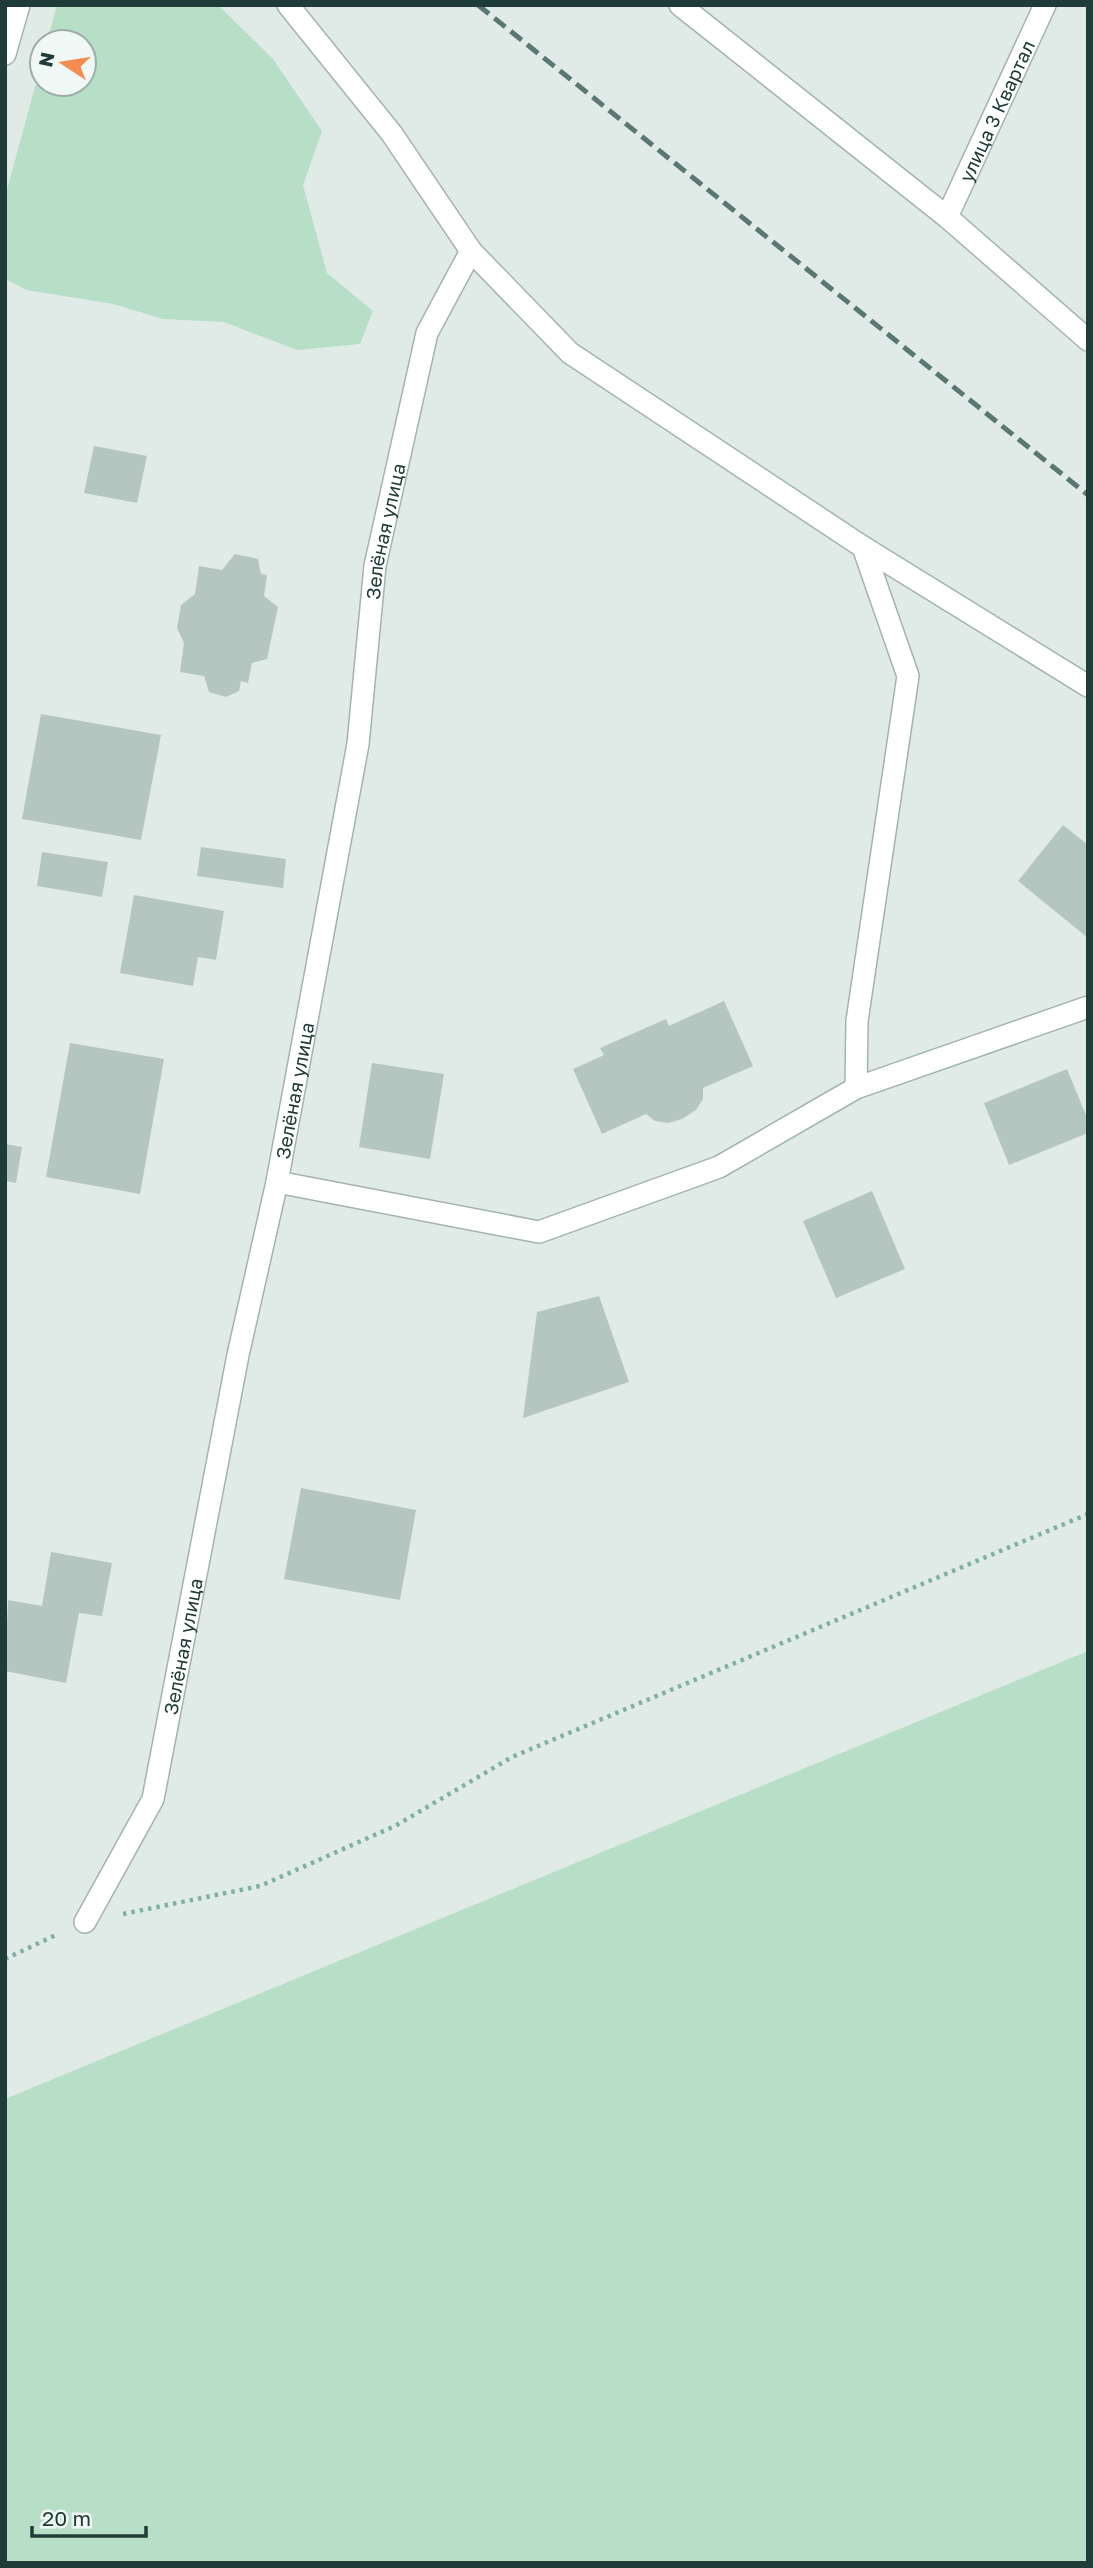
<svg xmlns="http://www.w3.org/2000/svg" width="1093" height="2568" viewBox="0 0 1093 2568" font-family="'Golos Text',sans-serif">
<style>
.green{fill:#b7dec6}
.building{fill:#b5c6c1}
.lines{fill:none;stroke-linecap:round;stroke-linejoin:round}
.minor-casing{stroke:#a3b3af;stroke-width:24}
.path{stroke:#7fb0a6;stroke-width:4.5;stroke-dasharray:3.5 5;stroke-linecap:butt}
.minor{stroke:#fff;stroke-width:21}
.rail{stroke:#5a7873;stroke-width:5;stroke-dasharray:14 7;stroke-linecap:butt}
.labels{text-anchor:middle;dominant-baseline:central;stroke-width:5;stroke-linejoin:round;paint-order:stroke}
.street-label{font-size:19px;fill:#203c38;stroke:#f0f8f5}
</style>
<rect width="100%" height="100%" fill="#e0ebe7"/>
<path class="green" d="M57,5H218L273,59L322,131L303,185L327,273L373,311L360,344L297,350L224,322L163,319L113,304L27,290L5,279V197L42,61V84H84V42H47Z
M1088,1651V2563H5V2099Z"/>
<path class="building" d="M94,446L147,456L137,503L84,493Z
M235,554L258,559L261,574L267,575L264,596L278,607L267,659L252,663L248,683L241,681L239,691L226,697L209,692L204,676L180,672L184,643L177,628L181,605L195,594L199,566L222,570Z
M41,714L161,735L141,840L22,819Z
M1063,825L1088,845V938L1018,881Z
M201,847L286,859L283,888L197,876Z
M42,852L108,862L102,897L37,886Z
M134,895L224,911L216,960L198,957L193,986L120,973Z
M724,1001L753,1066L703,1088V1099L696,1110L682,1119L668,1123L655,1121L646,1114L602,1134L573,1069L604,1055L600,1048L666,1019L669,1026Z
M70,1043L164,1059L140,1194L46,1177Z
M372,1063L444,1074L430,1159L359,1147Z
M1067,1069L1088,1120V1133L1009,1165L984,1103Z
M5,1144L22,1147L16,1183L5,1181Z
M872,1191L905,1269L836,1298L803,1221Z
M599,1296L629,1382L523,1418L537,1312Z
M301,1488L416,1510L400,1600L284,1579Z
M51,1552L112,1563L102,1616L79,1613L66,1683L5,1671L8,1600L42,1606Z"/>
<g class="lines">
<defs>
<g id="minor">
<path d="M288,5L392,134L471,251L570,353L863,547L1088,686"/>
<path d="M680,5L947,217L1088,340"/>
<path d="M5,54L19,5"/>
<path id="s1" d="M947,217L1045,5"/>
<path d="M856,1088L857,1021L908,676L863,547"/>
<path d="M277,1182L539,1232L719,1167L856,1088L1088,1007"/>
<path id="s2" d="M85,1922L153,1799L238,1355L277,1182L358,744L375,566L427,333L471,251"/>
</g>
</defs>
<use href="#minor" class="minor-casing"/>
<path class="path" d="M123,1914L260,1886L395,1826L512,1757L1088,1514
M5,1959L58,1934"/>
<use href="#minor" class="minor"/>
<path class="rail" d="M478,5L1088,495"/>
</g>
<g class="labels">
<g class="street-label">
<text stroke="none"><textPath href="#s1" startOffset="117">улица 3 Квартал</textPath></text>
<text stroke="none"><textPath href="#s2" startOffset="1430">Зелёная улица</textPath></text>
<text stroke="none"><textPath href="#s2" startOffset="863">Зелёная улица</textPath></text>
<text stroke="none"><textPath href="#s2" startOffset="296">Зелёная улица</textPath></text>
</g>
</g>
<rect width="1093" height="2568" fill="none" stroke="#203c38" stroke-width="14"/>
<g transform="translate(63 63) rotate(282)"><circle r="33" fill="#f0f8f5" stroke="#9dada9" stroke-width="2"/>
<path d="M0-5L12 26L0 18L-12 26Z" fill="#f78c52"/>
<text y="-10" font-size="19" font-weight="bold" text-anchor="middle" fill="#203c38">N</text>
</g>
<path d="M32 2526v10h114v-10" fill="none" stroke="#203c38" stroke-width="3.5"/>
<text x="42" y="2526" font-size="21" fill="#203c38" stroke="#f0f8f5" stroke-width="5" paint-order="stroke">20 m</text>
</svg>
